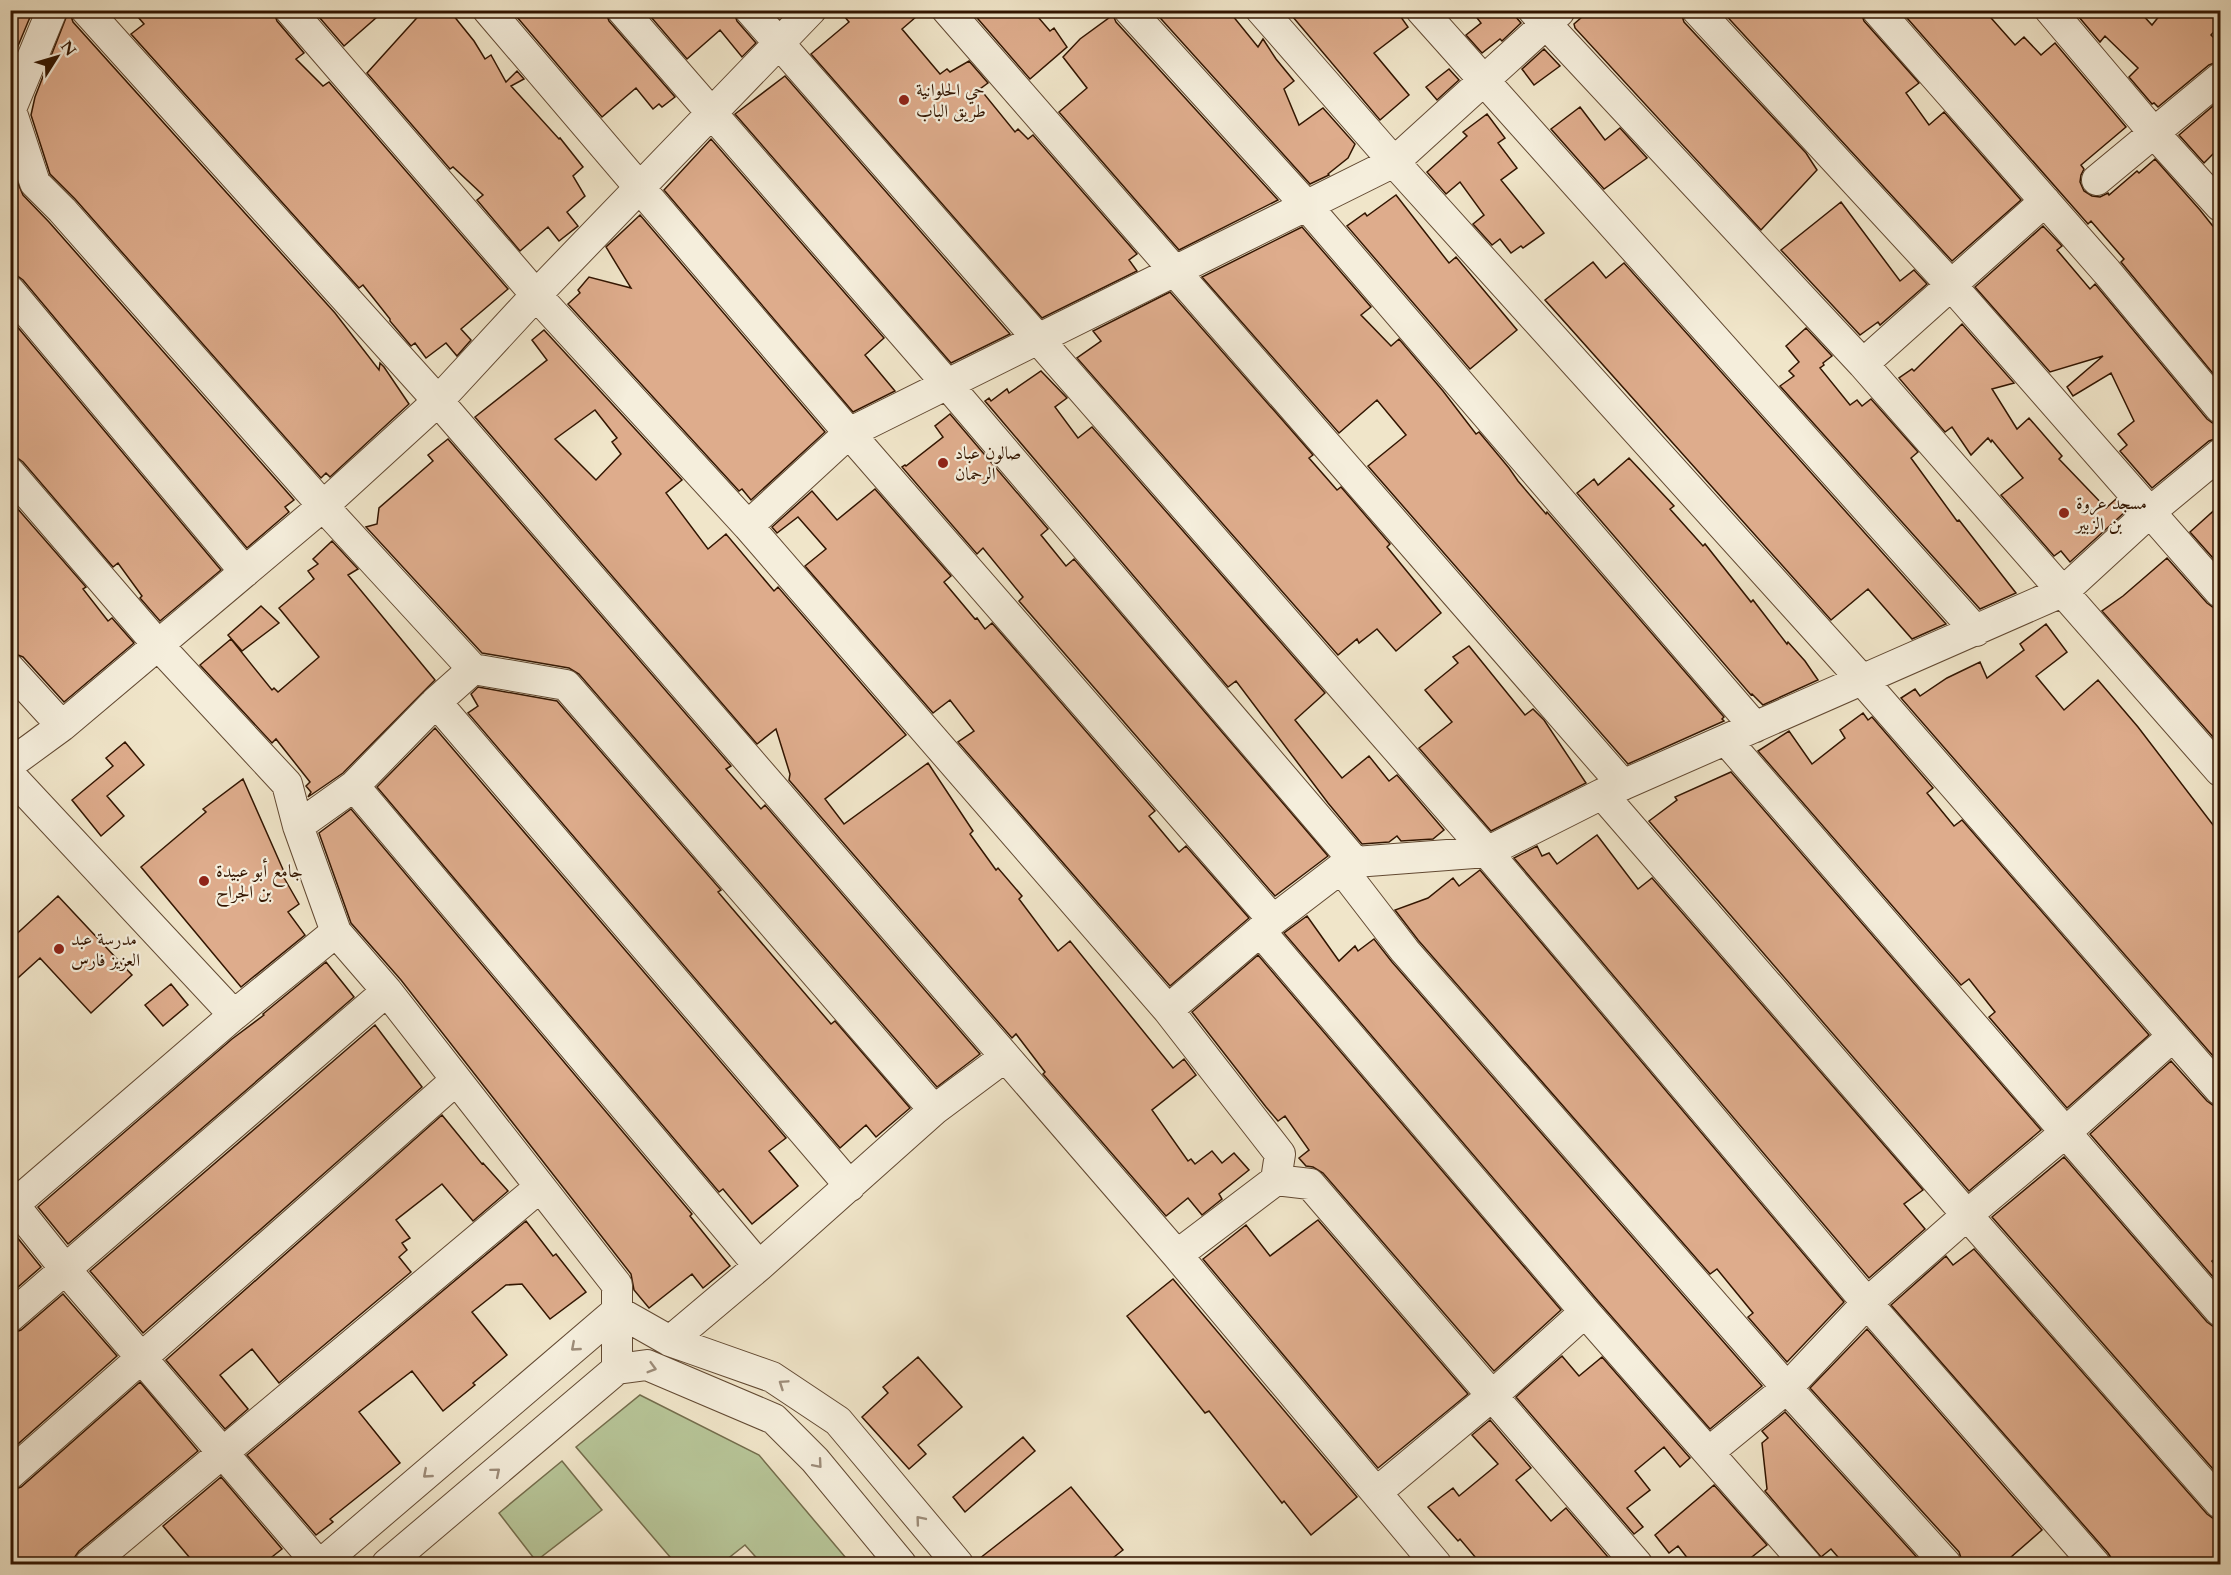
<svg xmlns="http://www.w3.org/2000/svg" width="2231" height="1575" viewBox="0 0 2231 1575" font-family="Cardo,Amiri,serif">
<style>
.green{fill:#b7c598;stroke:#746d4c;stroke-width:1.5}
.building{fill:#deac8c;stroke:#321500;stroke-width:1.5;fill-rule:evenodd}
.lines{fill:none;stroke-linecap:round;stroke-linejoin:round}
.minor-casing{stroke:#624932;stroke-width:32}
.minor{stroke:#f5eedc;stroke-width:30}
.oneway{stroke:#9d8c79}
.poi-dot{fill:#8f2418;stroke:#f5eedc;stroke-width:2}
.labels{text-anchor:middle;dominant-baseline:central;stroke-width:4.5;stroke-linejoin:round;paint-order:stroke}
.poi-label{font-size:18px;fill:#321500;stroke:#f5eedc;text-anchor:start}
</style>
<rect width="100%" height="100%" fill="#f0e5c9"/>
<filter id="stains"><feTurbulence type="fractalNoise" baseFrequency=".00333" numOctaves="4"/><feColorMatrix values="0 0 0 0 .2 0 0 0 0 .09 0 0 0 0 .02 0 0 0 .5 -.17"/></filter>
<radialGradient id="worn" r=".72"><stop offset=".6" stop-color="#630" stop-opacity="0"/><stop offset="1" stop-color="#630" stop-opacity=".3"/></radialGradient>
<path class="green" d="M640,1395L759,1455L851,1564H762L745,1545L721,1564H676L576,1447Z
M562,1461L602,1510L536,1561L499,1513Z"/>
<path class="building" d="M10,10H33L10,65Z
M69,10L73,22L335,313L379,370L380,363L384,367L409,404L330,477L326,473L321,478L75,199L50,174L31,115L35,97Z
M132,10H273L277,21L304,53L296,59L323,86L329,82L508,289L461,329L471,340L457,356L446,343L426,358L415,343L411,346L390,321V319L363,285L359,288L131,34L144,24Z
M313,10H385L344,46Z
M424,10H449L474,41L485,59L491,55L506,82L517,71L524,79L511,86L559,139L560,138L583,167L573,176L585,196L567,212L578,226L559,241L548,227L520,251L477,200L483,195L453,167L450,169L367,73Z
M511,10H605L609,21L675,97L662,107L659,104L653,109L636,88L602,117Z
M645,10H733L737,21L756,43L742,57L720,30L687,59Z
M839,10H924L902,29L940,74L947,69L950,72L969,61L988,83L980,89L1015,132L1018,129L1028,139L1033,135L1137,254L1129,260L1137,271L1042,318L811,54L849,22Z
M974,10H1032L1050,31L1054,28L1067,47L1030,79L972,12Z
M1153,10H1228L1258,47L1263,39L1276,59L1294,81L1284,89L1299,125L1323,108L1355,144L1348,158L1328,174L1329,175L1310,184Z
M1287,10H1396L1408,27L1374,53L1409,95L1380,120Z
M1471,10H1510L1521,23L1502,41L1500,39L1482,53L1466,35L1481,23Z
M1590,10H1680L1684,22L1806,153L1817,170L1761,230L1575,28L1574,24Z
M1721,10H1860L1864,21L1919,83L1906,93L1929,125L1944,112L2021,200L1952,261Z
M1900,10H1984L2015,45L2024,37L2041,55L2055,43L2126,127L2081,165L2084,169L2081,175L2080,182L2084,191L2092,196L2100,197L2108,193L2109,195L2137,171L2139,173L2155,159L2200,210L2220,235V382L2121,262L2124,259L2091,221L2088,224Z
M2073,10H2138L2152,25L2164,10H2220V25L2211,35L2220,44V61L2209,65L2158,107L2154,103L2152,104L2129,77L2138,68L2105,36L2100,42Z
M1113,15L1116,22L1278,200L1179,250L1059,112L1087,88L1063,57L1080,39Z
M1544,49L1560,66L1534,85L1522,69Z
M1449,69L1459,80L1437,100L1426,87Z
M785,76L1010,334L951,363L735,114Z
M2220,100V147L2204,163L2179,135Z
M1580,107L1605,140L1620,128L1647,158L1604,189L1551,129Z
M1487,114L1505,138L1498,143L1517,168L1501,180L1544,233L1523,248L1521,246L1511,253L1500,239L1492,245L1473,224L1484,215L1460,182L1446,194L1427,172L1467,136L1463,132Z
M711,139L884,338L865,355L895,391L853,412L664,190Z
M10,164L23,195L49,222L294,500L285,507L289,512L247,548L23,280L16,275L10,274Z
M1396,195L1449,263L1456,257L1517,330L1470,369L1347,226L1365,213L1367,216Z
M1841,202L1900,281L1914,270L1927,284L1880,325L1878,322L1860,335L1781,250Z
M640,215L825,432L751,500L742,489L739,491L568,304L580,293L578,290L589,277L631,288L606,247Z
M2043,226L2062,246L2057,250L2090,289L2095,284L2207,419L2214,424L2220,425V437L2209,441L2152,488L2120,451L2127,445L2118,434L2134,421L2111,373L2073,396L2067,387L2103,356L2050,372L1975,287Z
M1302,227L1371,307L1361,315L1391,346L1399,339L1443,391L1476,434L1479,432L1509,468L1518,481L1546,514L1547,512L1724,717L1722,719L1724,721L1628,764L1368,466L1406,435L1377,400L1339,433L1202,277Z
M1593,262L1606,278L1624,263L1946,624L1912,639L1868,589L1831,620L1545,300Z
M1170,292L1313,455L1309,458L1337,490L1341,487L1390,544L1387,547L1441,613L1396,651L1377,629L1359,643L1357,639L1338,655L1077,358L1101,341L1093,331Z
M10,318L221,570L160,621L140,598L142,596L118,563L113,567L23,462L16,457L10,456Z
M1962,324L2014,383L1992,389L2017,429L2029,418L2062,456L2059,459L2106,508L2116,499L2126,511L2070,562L2061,551L2054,556L2001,495L2023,478L1992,440L1991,442L1988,438L1971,455L1952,427L1945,432L1899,378L1912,369L1914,371Z
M1806,328L1832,356L1823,363L1824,365L1820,368L1850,405L1857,400L1862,406L1871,399L1918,452L1911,458L1957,521L1959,520L2016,593L1980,609L1780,386L1794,376L1789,371L1799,362L1786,346Z
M544,330L682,480L666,493L708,549L726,534L774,591L778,587L906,735L825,799L844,824L928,763L973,831L970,834L996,870L998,868L1022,896L1019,899L1058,951L1070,941L1173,1068L1184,1059L1196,1075L1152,1110L1188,1161L1191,1159L1195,1164L1212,1151L1222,1163L1234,1153L1249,1170L1219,1194L1222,1199L1202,1215L1188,1198L1166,1216L1043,1074L1045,1072L1016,1034L1012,1038L789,780L790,774L776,729L757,744L475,417L547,360L532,340ZM595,410L617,438L612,442L621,454L596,480L555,439Z
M1041,371L1067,398L1055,407L1078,438L1092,427L1325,693L1295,720L1342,778L1369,756L1389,781L1397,775L1444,830L1433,839L1401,841L1397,836L1389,842L1362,844L1328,803L1236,681L1228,687L985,401L989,398L991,401L1007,389L1009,393Z
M950,414L1048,529L1041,535L1066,566L1074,559L1328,856L1275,896L1019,601L1023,597L983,548L977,554L902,467L905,465L906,466L943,437L935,426Z
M448,439L731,766L726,769L761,809L765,805L980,1054L937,1087L579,674L569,668L482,653L366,527L377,524L379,508L433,461L428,455Z
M1629,458L1674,506L1670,509L1703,546L1705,544L1751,602L1753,600L1787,644L1788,642L1805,661L1818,680L1763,705L1752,694L1751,695L1577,493L1594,479L1598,485Z
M875,489L951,576L944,582L975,619L977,618L985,629L992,623L1155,811L1149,816L1179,852L1186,846L1249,918L1170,986L958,742L974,731L950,700L933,713L805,566L826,549L798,517L777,533L772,527L812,491L837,520Z
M10,500L86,587L83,589L108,621L112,618L134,643L64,702L23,657L10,652Z
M2220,505V566L2190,532Z
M332,541L358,569L348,575L435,680L343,773L308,797L311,792L306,786L310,782L276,739L272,743L200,665L231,639L272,690L274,688L278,692L319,657L279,608L314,579L308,571L318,564L313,559Z
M2167,558L2207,603L2214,608L2220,609V745L2102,611L2123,596Z
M261,606L279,623L242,651L228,635Z
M2046,624L2067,652L2036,676L2064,710L2098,680L2138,727L2220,834V1064L1901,698L1915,689L1920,696L1947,678L1980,662L1987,678L2024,650L2020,644Z
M1469,646L1525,715L1533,709L1544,720L1586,783L1491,831L1419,748L1452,722L1425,690L1458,663L1453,657Z
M478,687L557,701L721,890L718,892L831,1024L835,1021L910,1108L876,1137L866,1125L840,1148L468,713L478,706L471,694Z
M1863,713L1868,720L1872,717L1933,788L1927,793L1954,826L1962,820L2149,1035L2067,1108L1989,1017L1995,1012L1969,979L1961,985L1758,751L1789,731L1812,764L1845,738L1840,730Z
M435,728L786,1138L769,1151L798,1186L752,1224L723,1189L719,1192L377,787Z
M125,742L144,765L107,796L124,816L101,836L72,800L113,766L106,758Z
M1731,772L2041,1130L1969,1191L1649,821L1677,800L1675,797Z
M243,779L285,874L283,876L299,904L288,912L305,935L241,987L141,867L206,812L203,809Z
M351,809L692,1214L690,1216L730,1266L703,1288L692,1274L649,1308L634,1290L631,1274L401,980L351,923L319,833Z
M1597,835L1638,889L1652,878L1923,1190L1904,1204L1925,1229L1869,1278L1514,858L1537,846L1542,856L1549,853L1557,864Z
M1480,870L1844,1302L1787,1362L1748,1317L1753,1313L1717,1269L1710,1274L1418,940L1395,910L1428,898L1453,878L1459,886Z
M58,896L132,975L91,1013L40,958L10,985V940Z
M1307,916L1339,961L1355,946L1358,951L1374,939L1392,962L1762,1386L1710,1429L1598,1301L1284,933Z
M1258,955L1561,1310L1494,1371L1323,1173L1313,1167L1306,1166L1299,1158L1309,1150L1285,1116L1278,1121L1266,1107L1192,1012Z
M326,962L354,997L68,1244L38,1207L232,1039L264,1015L263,1014Z
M171,984L188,1005L163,1026L145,1005Z
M375,1025L422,1087L143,1333L90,1271Z
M2171,1061L2207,1101L2214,1106L2220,1107V1254L2212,1261L2220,1272V1285L2090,1134Z
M442,1115L482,1164L483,1163L508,1191L473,1221L442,1184L396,1220L410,1238L402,1243L407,1250L399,1257L411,1272L279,1383L252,1349L220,1375L248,1409L225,1429L166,1360Z
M2064,1157L2207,1322L2214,1327L2220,1328V1477L1992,1217Z
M1318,1220L1468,1394L1378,1468L1203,1259L1246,1225L1270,1256Z
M526,1221L553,1256L556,1254L586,1292L550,1319L522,1284L506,1285L472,1312L507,1355L473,1383L475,1385L443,1411L412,1371L359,1412L400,1463L330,1519L333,1522L316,1535L247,1455Z
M12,1231L41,1267L10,1294V1232Z
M1974,1249L2207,1514L2214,1519L2220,1520V1564H2115L2108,1553L1891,1305L1946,1256L1953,1265Z
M1173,1279L1357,1497L1311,1535L1284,1501L1282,1503L1209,1411L1205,1413L1127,1316Z
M63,1294L117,1356L10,1451V1334L21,1330Z
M1867,1329L2042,1530L2003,1564H1963L1959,1552L1810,1388Z
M1562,1356L1579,1376L1602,1357L1690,1458L1680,1467L1664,1447L1635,1471L1650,1490L1627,1508L1643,1527L1634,1534L1516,1397Z
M918,1357L962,1407L918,1445L926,1454L909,1469L862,1417L888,1393L883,1387Z
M140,1382L198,1451L79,1551L74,1558L73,1564H10V1491L21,1487Z
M1785,1412L1923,1564H1844L1831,1549L1821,1557L1765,1491L1767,1489L1762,1443L1768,1438L1762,1431Z
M1490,1420L1531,1468L1516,1480L1551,1521L1566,1508L1608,1557L1598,1564H1481L1460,1539L1458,1541L1428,1507L1453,1488L1459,1496L1498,1464L1472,1435Z
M1023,1437L1035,1451L965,1512L953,1497Z
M221,1477L282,1549L263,1564H195L163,1526Z
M1714,1485L1767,1545L1743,1564H1692L1678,1546L1669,1553L1655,1535Z
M1071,1487L1123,1550L1105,1564H975V1562Z"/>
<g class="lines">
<defs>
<path id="minor" d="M86,10L438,401L1177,1255L1436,1564
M290,10L536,295L748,526L1168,1010L1280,1154L1276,1180L1310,1184L1637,1564
M488,10L849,433L1273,920
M622,10L947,384L1355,862
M750,10L1487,852L1867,1303L2095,1564
M947,10L1623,785
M1129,10L1306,205L1755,727
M1261,10L1394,162L1863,681L2220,1090
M1421,10L1976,631
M1533,10L1863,364L2220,771
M1697,10L1951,285L2220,592
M1877,10L2107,272L2220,408
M2050,10L2154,133L2220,206
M10,107L35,183L62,210L323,506L473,669L566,685L934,1110
M11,109L52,10
M2097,180L2220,78
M10,291L245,572
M1863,364L2045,201
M10,473L158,645L287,784L298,826L336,932L387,991L617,1285V1369
M748,526L849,433L1394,162L1559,12
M10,669L62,726
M436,702L850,1186
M1726,740L2220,1311
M10,764L62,726L323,506L438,401L536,295L811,10
M10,775L234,1015
M354,786L759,1266
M1602,794L1967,1215L2220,1503
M298,826L354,786L436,702L473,669
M1341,868L1405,951L1787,1388L1946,1564
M1260,931L1585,1312L1806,1564
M1168,1010L1273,920L1341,868L1355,862L1487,852L1602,794L2064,591L2150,512L2220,454
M14,1205L66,1270L318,1564
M10,1208L234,1015L336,932
M1177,1255L1276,1180
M10,1317L387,991
M670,1341L759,1266L934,1110L1005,1057
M1709,1452L1787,1388L1867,1303L1967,1215L2066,1132L2173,1036
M10,1474L456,1080
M1377,1492L1493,1395L1585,1312
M90,1564L540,1187
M321,1564L617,1311L670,1341L772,1377L838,1421L958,1564
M387,1564L617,1369L647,1365L774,1419L815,1460L901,1564"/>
</defs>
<use href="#minor" class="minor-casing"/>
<use href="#minor" class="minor"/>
</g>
<defs><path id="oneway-chevron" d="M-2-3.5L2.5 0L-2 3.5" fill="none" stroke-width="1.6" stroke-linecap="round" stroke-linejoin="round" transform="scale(1.5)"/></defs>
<g class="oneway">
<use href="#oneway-chevron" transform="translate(575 1347) rotate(139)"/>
<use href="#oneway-chevron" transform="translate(652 1368) rotate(16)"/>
<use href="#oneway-chevron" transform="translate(783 1384) rotate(-146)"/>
<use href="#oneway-chevron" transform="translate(818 1464) rotate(49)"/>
<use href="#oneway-chevron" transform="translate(496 1472) rotate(-40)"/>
<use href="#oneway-chevron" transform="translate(427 1474) rotate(139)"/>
<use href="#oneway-chevron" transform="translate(920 1520) rotate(-130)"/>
</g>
<g class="poi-dot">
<circle cx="904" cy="100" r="6"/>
<circle cx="943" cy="463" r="6"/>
<circle cx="2064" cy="513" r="6"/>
<circle cx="204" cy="881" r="6"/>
<circle cx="59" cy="949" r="6"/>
</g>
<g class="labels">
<g class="poi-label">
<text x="916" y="90">حي الحلوانية<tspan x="916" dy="21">طريق الباب</tspan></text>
<text x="955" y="453">صالون عباد<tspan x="955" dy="21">الرحمان</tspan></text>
<text x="2076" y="503">مسجد عروة<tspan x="2076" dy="21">بن الزبير</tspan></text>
<text x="216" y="871">جامع أبو عبيدة<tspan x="216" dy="21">بن الجراح</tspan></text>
<text x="71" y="939">مدرسة عبد<tspan x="71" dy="21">العزيز فارس</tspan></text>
</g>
</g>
<rect width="2231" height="1575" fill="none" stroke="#f0e5c9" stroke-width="36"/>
<rect x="12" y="12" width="2207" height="1551" fill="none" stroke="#321500" stroke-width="3"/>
<rect x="18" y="18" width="2195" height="1539" fill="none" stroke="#321500" stroke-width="1.5"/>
<g transform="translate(57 57) rotate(53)" stroke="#f5eedc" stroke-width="4.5" paint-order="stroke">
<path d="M0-4.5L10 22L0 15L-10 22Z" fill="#321500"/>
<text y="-9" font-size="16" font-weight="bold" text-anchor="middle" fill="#321500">N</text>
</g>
<rect width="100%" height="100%" filter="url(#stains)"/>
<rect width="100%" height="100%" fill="url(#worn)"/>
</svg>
